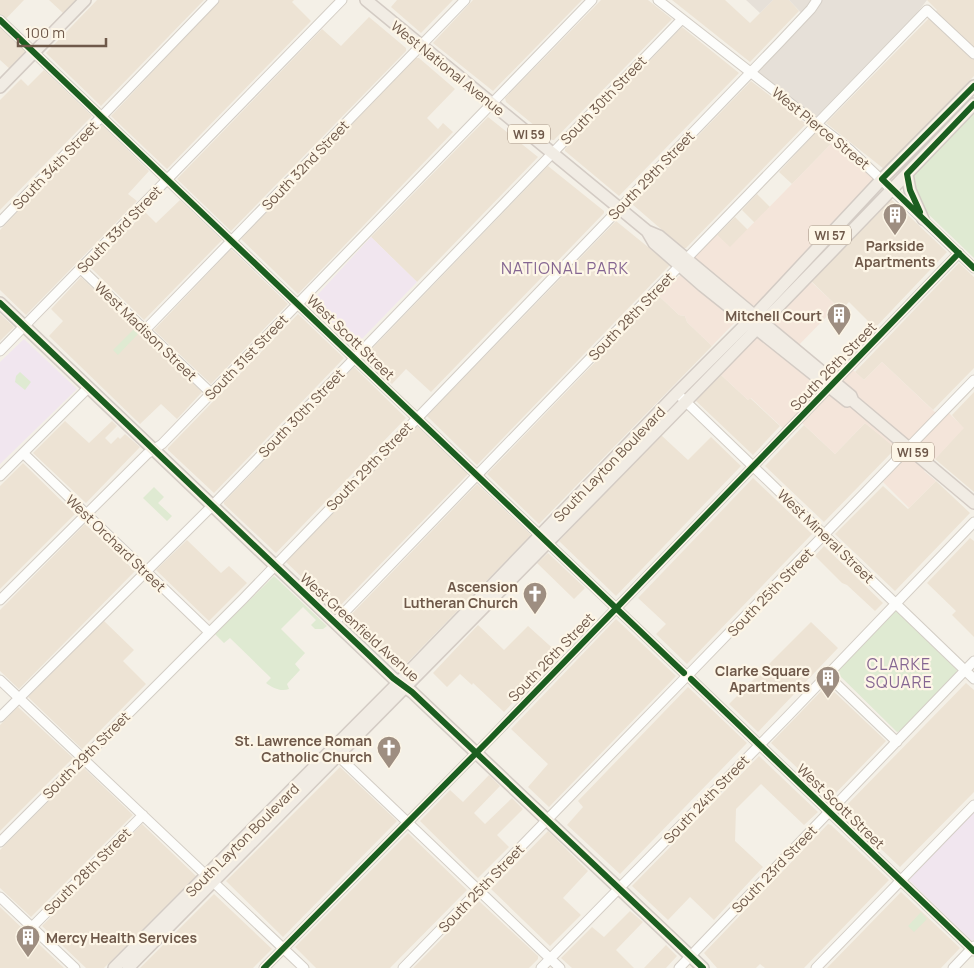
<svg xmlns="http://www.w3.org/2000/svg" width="974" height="968" viewBox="0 0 974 968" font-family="Manrope,sans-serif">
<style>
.residential{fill:#ede3d4}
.commercial{fill:#f4e5da}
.industrial{fill:#e6e0d8}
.education{fill:#f1e6ef}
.green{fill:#dfead2}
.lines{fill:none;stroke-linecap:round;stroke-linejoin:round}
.minor-casing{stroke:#d3cdc5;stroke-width:11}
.major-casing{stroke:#d3cbc4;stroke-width:14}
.minor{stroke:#fdfdfb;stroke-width:9}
.major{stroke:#f1ece4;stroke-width:11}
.cycleway-casing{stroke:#fdf6e7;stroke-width:9}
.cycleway{stroke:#1b5e20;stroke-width:6}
.labels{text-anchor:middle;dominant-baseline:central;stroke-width:4.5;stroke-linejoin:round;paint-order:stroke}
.shield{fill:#fdf6e7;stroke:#9a8879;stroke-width:1}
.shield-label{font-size:12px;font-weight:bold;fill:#6f594a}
.street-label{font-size:14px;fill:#6f594a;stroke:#fdf6e7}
.poi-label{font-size:14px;font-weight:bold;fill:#6f594a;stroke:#fdf6e7;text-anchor:end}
.quarter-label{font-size:16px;letter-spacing:1px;fill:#856692;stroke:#fdf6e7}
</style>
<rect width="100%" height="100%" fill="#f4f0e7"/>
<path class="residential" d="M0,0H24L0,25L26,50L24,54L10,69L0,60Z
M49,0H76L63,13Z
M97,0H204L101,106L46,53Z
M220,0H294L292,2L311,21L167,169L111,116Z
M397,0H453L421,33L391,7Z
M473,0H582L493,91L433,43Z
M601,0H648L672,19L554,140H552L506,102L505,98Z
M672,0H725L750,23L773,0H789L799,11L750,62Z
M927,0H974V76L884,169L826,123L937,10Z
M369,17L406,48V51L231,231L177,179L322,29L341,46Z
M682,27L739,73L619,196L565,151V149Z
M416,58H419L455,89L427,118L438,129L443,123L453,132L298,294L241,239Z
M44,70L92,116L0,210V100L21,79L28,86Z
M751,81L805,123V125L686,248H683L632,204Z
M488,117L538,157L417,282L371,237Z
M102,125L149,171L128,194L137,201L26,315L0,290V230Z
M816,132L831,144L792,184L779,172Z
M548,166L604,211V213L431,392L406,369L392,384L364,357Z
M757,194L770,207L755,223L742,210Z
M891,199L947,252L875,328L849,302L841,310L811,281Z
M180,200L222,240L144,320L91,268L145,212L156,223Z
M735,217L748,230L730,248L717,235Z
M616,221L669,264V266L477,465L427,416Z
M231,249L288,304L211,384L154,330Z
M959,263L974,277V368L933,410L882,362L864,380L855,372Z
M81,277L202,392L177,419L161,404L140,424L49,336L63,321L51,309Z
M659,296L679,315L685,316L687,322L712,346L539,524L487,474Z
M0,314L14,327L0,341Z
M298,314L344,358L214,493L168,450V448Z
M354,367L406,418L276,553L224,504V502Z
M720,374L748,400L750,398L780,426L753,455L695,400Z
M974,392V492L935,459L963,428L952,415Z
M65,421L89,443L112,421L117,426L105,438L111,444L118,437L120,439L125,434L140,447L86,503L33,453Z
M865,423L896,448L824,522L765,466L804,425L835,454Z
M416,427H418L468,474L336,610L286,562Z
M661,435L688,460L711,437L741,466L616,596L559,541Z
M23,463L75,514L0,589V486Z
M753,478L812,534L687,664L656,634L666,624L638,598Z
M936,481L970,513L895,591L835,534L883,486L908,509Z
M477,484L530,534V536L400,670H398L346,620Z
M85,524L135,571L19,689L0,671V610Z
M970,538L974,541V637L952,615L956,611L927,583Z
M187,540L221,573L229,566L247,583L209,621L156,570Z
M824,546L883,603L875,611L847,585L842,583L815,556Z
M548,553L585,588L574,599L537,563Z
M616,619L676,676L549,807L528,787L548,764L511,729Z
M104,621L134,650L123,661L146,684L82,749L28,697Z
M811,622L838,648L758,732L729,704Z
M478,625L504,650L528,626L559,654L504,712L473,683L472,685L460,674L447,687L433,673Z
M966,683L974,690V792L900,867L841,811Z
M827,685L886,741L830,799L771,743Z
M688,687L747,743L620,874L567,825L583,807L578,801Z
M18,707L73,758L0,831V725Z
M759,756L818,812L804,825L761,784L736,809L735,841L763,867L714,920L690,897L668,920L632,886Z
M83,767L133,815L31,917L0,888V850Z
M340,767L397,821L283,937L226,881Z
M489,775L500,786L474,813L485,824L512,798L523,809L497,835L509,847L478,878L420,821L450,790L463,802Z
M142,824L196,876L104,968H86L42,926Z
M828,824L831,825L889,880L804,968H765L760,964L756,968H717L704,953Z
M548,831L588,871L563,898L581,915L550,946L491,889Z
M408,833L467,890L390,968H316L295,947Z
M901,892L960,948L941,968H827Z
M214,894L272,949L253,968H140Z
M479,901L538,956V959L529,968H413Z
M0,907L64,968H0Z
M630,911L643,922L616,950L634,968H572L561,958L592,927L604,937Z
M666,945L677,956L666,968H644Z"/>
<path class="commercial" d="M833,142L852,156L876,180L756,305L751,306L692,258L715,233L730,247Z
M681,275L736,321L712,346L687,322L685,316L679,315L659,296L679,276Z
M807,278L837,306L795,349L764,323Z
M756,334L829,394L853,370L864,380L882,362L939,416L946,410L964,428L924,471L936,481L909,508L883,482L906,457L865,423L835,454L799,420L787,432L751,398L748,400L718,372Z"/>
<path class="industrial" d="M746,0H773L760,13Z
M789,0H927L917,13L816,117L757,71L807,19Z"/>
<path class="education" d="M371,237L417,282L355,346L309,304Z
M24,339L77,389L0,464V362Z
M974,811V940L971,941L909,880Z"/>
<path class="green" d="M974,113V258L924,210L910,177Z
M134,329L139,333L118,355L113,350Z
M20,372L31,382L25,390L15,382L16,376Z
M154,487L164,497L158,503L172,516L167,521L143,498Z
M274,576L327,626L323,629H315L311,625L316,620L303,607L281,629L305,653L295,664L300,670L287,684L289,689C281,692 273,688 266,683L271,678L230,638L224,643L215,634Z
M894,611L898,612L957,670L956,673L900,731L897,732L836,672Z
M921,912L927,919L914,932L908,926Z"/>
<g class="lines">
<defs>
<path id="minor" d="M658,0L849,149L974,268
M0,20L684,673
M0,222L214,0
M81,269L211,393
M145,330L465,0
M0,351L342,0
M682,398L974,679
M23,453L209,632
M0,476L89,387
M0,600L147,454L162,444L592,0
M335,622L927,10L974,54
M690,673L974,380
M827,675L897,742
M691,679L974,951
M0,680L304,968
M0,717L213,505L682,19
M334,752L560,968
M0,842L243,599L779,43L811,9L817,0
M0,897L75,968
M32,927L143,815
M264,968L490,739L959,253
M403,968L684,679
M541,968L788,716L974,522
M679,968L974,661
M816,968L974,805
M953,968L974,946"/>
<path id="major" d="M366,0L624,212L647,231L659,236L851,396L853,401L974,503
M0,87L85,0
M907,174L910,190L923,219
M647,231L654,243L703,286L847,401
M0,303L393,678L412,692L703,968
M114,968L399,682L677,393L754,316L882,179L974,86
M128,968C411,681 695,395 974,104"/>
</defs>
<use href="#minor" class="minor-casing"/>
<use href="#major" class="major-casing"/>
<use href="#minor" class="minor"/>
<use href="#major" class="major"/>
<defs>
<path id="cycleway" d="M0,20L684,673
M974,86L882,179L974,268
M920,212L910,190L907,174L974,104
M0,303L393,678L412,692L703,968
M691,679L974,951
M264,968L490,739L959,253"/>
</defs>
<use href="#cycleway" class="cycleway-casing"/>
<use href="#cycleway" class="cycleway"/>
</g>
<defs>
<symbol id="building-pin" viewBox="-11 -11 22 30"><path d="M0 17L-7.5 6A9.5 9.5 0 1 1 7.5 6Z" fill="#9e8e81" stroke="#fdf6e7"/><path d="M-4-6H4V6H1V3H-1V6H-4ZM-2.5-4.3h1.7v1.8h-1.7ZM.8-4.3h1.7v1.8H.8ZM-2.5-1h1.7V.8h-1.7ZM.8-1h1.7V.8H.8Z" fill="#fff"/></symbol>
<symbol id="church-pin" viewBox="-11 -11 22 30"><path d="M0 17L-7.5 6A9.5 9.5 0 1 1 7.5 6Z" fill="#9e8e81" stroke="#fdf6e7"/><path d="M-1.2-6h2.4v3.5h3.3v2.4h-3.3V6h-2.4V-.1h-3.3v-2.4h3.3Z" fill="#fff"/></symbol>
</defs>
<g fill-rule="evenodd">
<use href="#building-pin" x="881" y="201" width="28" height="38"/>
<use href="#building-pin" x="825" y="301" width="28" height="38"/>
<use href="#church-pin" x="521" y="580" width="28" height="38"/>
<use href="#building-pin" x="814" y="664" width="28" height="38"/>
<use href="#church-pin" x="375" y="734" width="28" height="38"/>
<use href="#building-pin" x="14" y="923" width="28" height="38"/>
</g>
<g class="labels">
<g class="shield">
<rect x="508" y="124.5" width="42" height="19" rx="4"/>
<rect x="809" y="225.5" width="42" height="19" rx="4"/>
<rect x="892" y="442.5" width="42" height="19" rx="4"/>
</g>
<g class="shield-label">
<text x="529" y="134">WI 59</text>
<text x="830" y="235">WI 57</text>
<text x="913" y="452">WI 59</text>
</g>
<g class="street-label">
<text transform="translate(448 68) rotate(39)">West National Avenue</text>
<text transform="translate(603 100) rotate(-46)">South 30th Street</text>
<text transform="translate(821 128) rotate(39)">West Pierce Street</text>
<text transform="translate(55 165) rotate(-46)">South 34th Street</text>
<text transform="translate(305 165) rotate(-46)">South 32nd Street</text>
<text transform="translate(651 175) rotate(-46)">South 29th Street</text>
<text transform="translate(119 229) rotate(-46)">South 33rd Street</text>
<text transform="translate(631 316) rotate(-46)">South 28th Street</text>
<text transform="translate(146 331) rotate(44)">West Madison Street</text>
<text transform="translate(351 337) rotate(44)">West Scott Street</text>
<text transform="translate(246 357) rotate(-46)">South 31st Street</text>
<text transform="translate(833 366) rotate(-46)">South 26th Street</text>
<text transform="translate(301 413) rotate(-46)">South 30th Street</text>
<text transform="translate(609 464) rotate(-46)">South Layton Boulevard</text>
<text transform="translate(369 466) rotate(-46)">South 29th Street</text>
<text transform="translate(826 536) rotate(44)">West Mineral Street</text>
<text transform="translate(116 543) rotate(44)">West Orchard Street</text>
<text transform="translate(770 592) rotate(-46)">South 25th Street</text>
<text transform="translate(360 627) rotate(42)">West Greenfield Avenue</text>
<text transform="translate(551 657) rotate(-46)">South 26th Street</text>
<text transform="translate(86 755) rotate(-45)">South 29th Street</text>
<text transform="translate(706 799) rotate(-46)">South 24th Street</text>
<text transform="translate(841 806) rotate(44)">West Scott Street</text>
<text transform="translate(242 840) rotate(-45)">South Layton Boulevard</text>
<text transform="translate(774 869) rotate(-46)">South 23rd Street</text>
<text transform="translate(87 871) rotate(-45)">South 28th Street</text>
<text transform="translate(481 888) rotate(-46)">South 25th Street</text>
</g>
<g class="poi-label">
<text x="895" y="245" text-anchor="middle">Parkside<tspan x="895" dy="16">Apartments</tspan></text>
<text x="822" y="315">Mitchell Court</text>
<text x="518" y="586">Ascension<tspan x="518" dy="16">Lutheran Church</tspan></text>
<text x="810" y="670">Clarke Square<tspan x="810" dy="16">Apartments</tspan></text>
<text x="372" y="740">St. Lawrence Roman<tspan x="372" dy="16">Catholic Church</tspan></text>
<text x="46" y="937" text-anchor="start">Mercy Health Services</text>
</g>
<g class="quarter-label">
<text x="565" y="268">NATIONAL PARK</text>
<text x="899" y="664">CLARKE<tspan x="899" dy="18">SQUARE</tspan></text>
</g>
</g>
<path d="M18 38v8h88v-8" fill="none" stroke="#6f594a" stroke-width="2.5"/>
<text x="25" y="38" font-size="15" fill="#6f594a" stroke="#fdf6e7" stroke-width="4" paint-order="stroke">100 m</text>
</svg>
